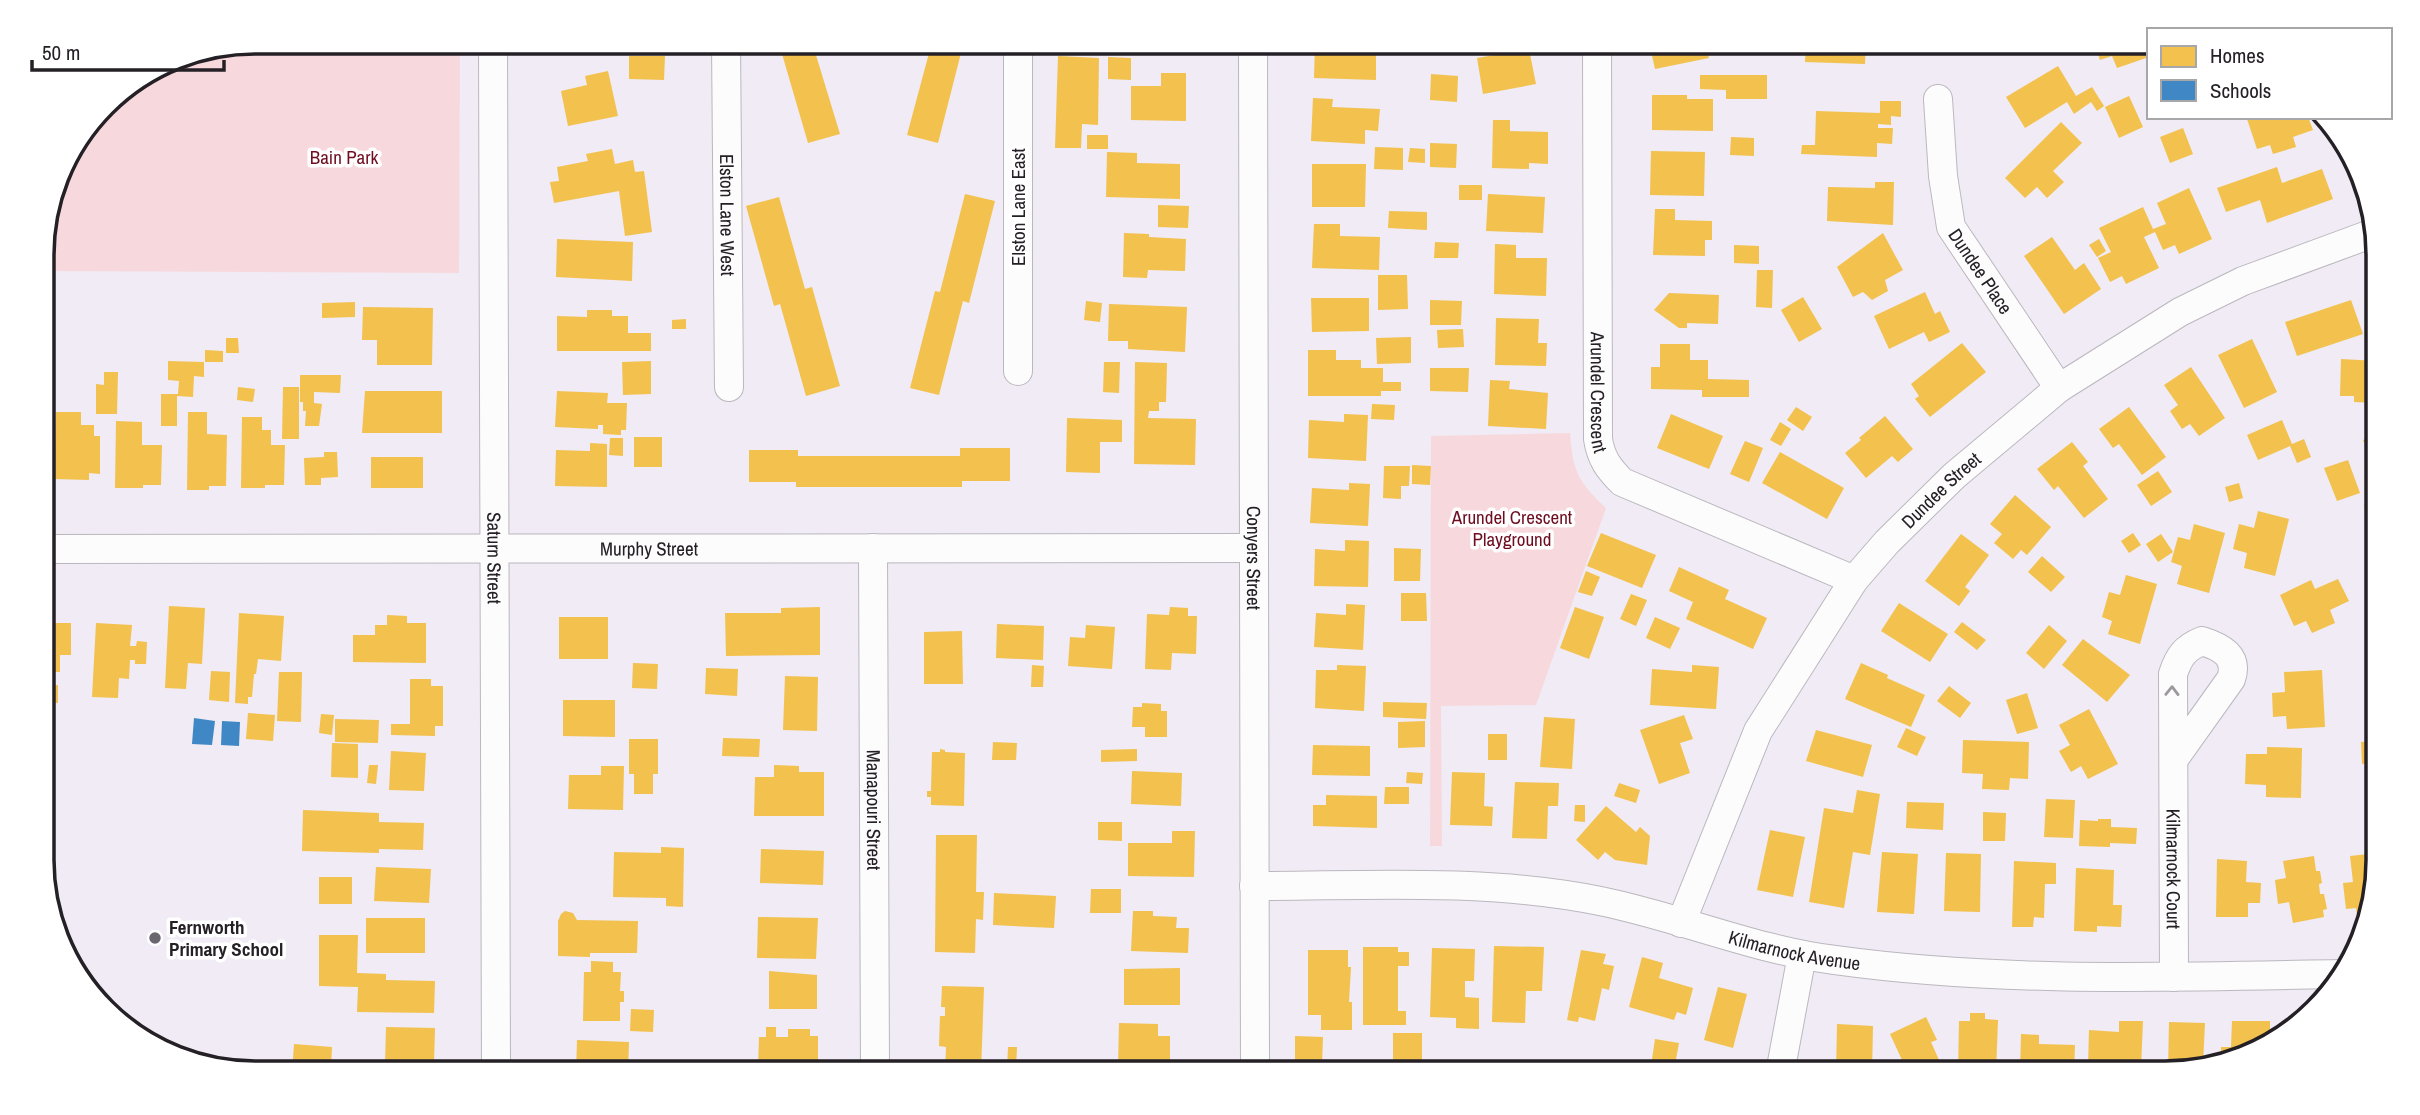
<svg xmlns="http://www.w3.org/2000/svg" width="2420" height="1115" viewBox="0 0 2420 1115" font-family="'Archivo Narrow',sans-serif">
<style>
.green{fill:#f7d9dd}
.homes{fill:#f2c14e}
.schools{fill:#3f88c5}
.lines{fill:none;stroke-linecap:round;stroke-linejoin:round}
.minor-casing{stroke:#bbb7be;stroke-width:30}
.minor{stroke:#fdfcfd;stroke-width:28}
.oneway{stroke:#9b999c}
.poi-dot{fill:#6b676e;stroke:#fff;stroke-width:2.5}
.labels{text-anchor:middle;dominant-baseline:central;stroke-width:7;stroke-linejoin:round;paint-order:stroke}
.park-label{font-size:19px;fill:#6e0d20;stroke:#fff}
.street-label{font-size:19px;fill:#242026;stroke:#fff}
.poi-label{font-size:19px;font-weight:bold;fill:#242026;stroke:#fff;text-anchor:start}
.rim{fill:none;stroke:#242026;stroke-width:3.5}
</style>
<rect width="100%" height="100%" fill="#f0ebf4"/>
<path class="green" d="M256,42H460L459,273L43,271L42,241L64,161L114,95L174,58Z
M1570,433C1573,472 1578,481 1606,508L1536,705L1441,706L1442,846H1430L1431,436Z"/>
<path class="homes" d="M773,42H812L840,134L808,143L780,47L775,49Z
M932,42H970L968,50L962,49L938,143L907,135Z
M1118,42H1186V50L1117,49Z
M1315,42H1339L1338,49L1376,50V80L1314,78Z
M1649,42H1705L1709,58L1655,69Z
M1806,42H1866L1865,64L1805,62Z
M2094,42H2143L2149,57L2117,68L2112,56L2100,60Z
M1529,49L1536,84L1483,94L1477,58Z
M629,56H665L664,80L629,79Z
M1058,56L1099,58L1098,125L1082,124L1081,148H1055Z
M1108,57L1131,58V80L1108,79Z
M2058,66L2076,96L2092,87L2104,106L2097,111L2091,102L2074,114L2067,102L2025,128L2006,97Z
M608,71L618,116L568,126L561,91L587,85L585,76Z
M1161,73H1186V121L1131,120V86H1161Z
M1431,74L1458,76L1457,102L1430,100Z
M1700,75H1767V99H1726V90L1700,89Z
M1652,95H1687V99H1713V131L1652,130Z
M2129,96L2143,127L2119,138L2105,107Z
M1313,98L1333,99L1332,107L1380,109L1378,131L1365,130V144L1311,141Z
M1880,101H1901V117L1891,116V125L1878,124V128H1893L1892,144L1877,143V157L1801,154L1802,145H1815L1816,111L1880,113Z
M2252,117H2308L2313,130L2293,137L2296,147L2273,154L2270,145L2257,149L2247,119Z
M1493,120H1510V131L1548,132V164L1529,163V169L1492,168Z
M2061,122L2082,143L2053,171L2064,182L2047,198L2037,187L2025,198L2005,178Z
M2183,128L2193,154L2170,163L2160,137Z
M1087,135H1108V149H1087Z
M1731,137L1754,138V156L1730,155Z
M1430,143L1457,144L1456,168L1430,167Z
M1375,147L1403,148V170L1374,169Z
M1410,148L1425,149V163L1408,162Z
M612,149L615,164L633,160L635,172L644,171L652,232L625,236L619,191L554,203L550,182L559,181L557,167L588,161L586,154Z
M1651,151L1705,152L1704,196L1650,195Z
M1107,152L1137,153V163L1180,164V199L1106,197Z
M1312,164H1366L1365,207H1312Z
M2277,167L2282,183L2322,169L2333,199L2267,223L2260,200L2226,212L2217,188Z
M1875,182H1894L1893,225L1827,221L1828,187L1875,188Z
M1459,185H1482V200H1459Z
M2189,188L2212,239L2179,254L2175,245L2163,250L2155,232L2144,237L2159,268L2126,284L2122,276L2110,282L2098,258L2111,252L2099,228L2143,207L2153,229L2166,224L2157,203Z
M965,194L995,201L969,303L963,301L939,395L910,388L935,291L940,292Z
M1488,194L1545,197L1543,233L1486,231Z
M779,197L805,289L812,287L840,386L806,396L780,304L774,306L746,206Z
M1158,205L1189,206L1188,228L1158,227Z
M1655,209H1675V220L1712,221V240H1705V256L1653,255Z
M1389,211L1427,212V230L1388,228Z
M1314,224H1340V236L1380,237L1379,270L1312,268Z
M1124,233L1149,234V237L1186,239L1185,271L1148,270L1147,278L1123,277Z
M1883,233L1903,270L1885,280L1888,291L1872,300L1863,292L1853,297L1837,267Z
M2052,237L2075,270L2084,263L2101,289L2064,314L2024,256Z
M557,239L633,242L632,281L556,277Z
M2099,239L2106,251L2097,257L2089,245Z
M1435,242L1459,243L1458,258H1434Z
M1495,244L1516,245V258H1547L1546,296L1494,294Z
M1734,245L1759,246V264L1734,263Z
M1757,270H1773L1772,308L1756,307Z
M1378,275H1407L1408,309L1378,310Z
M1925,292L1935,314L1940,311L1950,332L1929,342L1924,332L1889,349L1874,316Z
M1669,293L1719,295L1718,324L1687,323V328H1679L1654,310Z
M1803,297L1822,329L1799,342L1781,310Z
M1311,298H1369V331L1312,332Z
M1430,300L1462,301L1461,325H1430Z
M2351,300L2363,334L2297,356L2285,322Z
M1086,301L1102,303L1100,322L1084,320Z
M355,302V317L322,318V303Z
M1109,304L1187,307L1185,352L1128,349V341H1108Z
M363,307L433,308L432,365H377V340H362Z
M587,310H612V316H628V333H651V351H557V316L587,317Z
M1496,318L1539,319L1538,343H1547L1546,366L1495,365Z
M686,319V329H672V320Z
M1463,329L1464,347L1438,348L1437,330Z
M1411,337V363L1377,364L1376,338Z
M226,338H238L239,353H226Z
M2252,339L2277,392L2244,408L2218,355Z
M1962,343L1986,372L1930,417L1915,399L1919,396L1911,384Z
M1660,344H1690V360H1708V379L1749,380V397H1702V390L1651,389V367H1660Z
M205,350L223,351V362H205Z
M1308,350H1336V360H1361V368H1383V382H1401V391H1381V396H1308Z
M2341,359L2377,361V403L2354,402V396H2340Z
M168,361L204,362V377L194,376L193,397L177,396V426H161V394H178L179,381L168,380Z
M651,361V394L623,395L622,362Z
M1104,362H1120L1119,393L1103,392Z
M1135,362L1167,363L1166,402H1159V411H1149L1148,418L1196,419L1195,465L1134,464Z
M43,366H51V386H43Z
M2191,367L2225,418L2199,436L2190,424L2182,429L2170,411L2178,405L2164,385Z
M1430,368H1469L1468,392L1430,391Z
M104,372H118L117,414H96V384L104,385Z
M300,375H341L340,393L314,392V403L322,404L319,426H305L306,411H303V402H300Z
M1490,380L1510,381L1509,389L1548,393L1546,429L1488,426Z
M238,387L255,389L253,402L237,400Z
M283,387H299V439H282Z
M43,388L53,389V406H43Z
M365,391H442V433H362Z
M557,391L608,393L607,403H627L626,430H621V435L603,434V425H598V429L555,427Z
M1372,404L1395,405L1394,420L1371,419Z
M1796,407L1812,417L1803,431L1787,420Z
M2129,407L2166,457L2142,475L2119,444L2113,448L2099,429Z
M56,412H81V425H94V436H100V474L89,473V480L54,479Z
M188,412H207V434L227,435L226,486H209V490H187Z
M1344,414L1368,415L1366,461L1308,458L1309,420L1344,422Z
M1671,414L1723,436L1709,469L1657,448Z
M1885,416L1913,449L1898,462L1892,456L1866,478L1845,453L1861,440L1859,438Z
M242,417H262V430H271V445H285L284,485H265V488H241Z
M1067,418L1122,420V442H1100V473L1066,472Z
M2282,420L2292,444L2304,439L2311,457L2297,463L2290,446L2258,460L2247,435Z
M116,421L142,422V445H162L161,485H143V488H115Z
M1780,422L1791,429L1781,446L1770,440Z
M2377,435V471L2375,472L2363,440Z
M634,437H662V467H634Z
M610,438H623V456L609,455Z
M1745,441L1763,448L1749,482L1730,474Z
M2072,442L2088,462L2083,466L2108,499L2084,518L2058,486L2054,490L2037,469Z
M590,443L607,444V487L555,486L556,450L590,451Z
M960,448H1010V481H962V487H796V482H749V450H798V456H960Z
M324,452H337L338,477L321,478V485H305L304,458L324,457Z
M1780,452L1844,488L1827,519L1762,483Z
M371,457H423V488H371Z
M2348,460L2360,493L2337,501L2324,468Z
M1412,465L1431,466L1430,485L1412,484Z
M1384,466H1410L1409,486H1401V499L1383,498Z
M2158,471L2172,492L2151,506L2137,485Z
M1349,483L1370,484L1368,526L1310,523L1312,488L1349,490Z
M2239,483L2243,498L2229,502L2225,487Z
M2015,495L2051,527L2027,555L2021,550L2013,559L1994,543L2002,534L1990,524Z
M2377,503V538L2371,539L2364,505Z
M2258,511L2289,519L2275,576L2244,568L2247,553L2233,549L2239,524L2254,528Z
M2194,524L2225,533L2209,593L2177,584L2182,566L2171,562L2178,537L2190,540Z
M1601,533L1656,555L1642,588L1587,566Z
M2133,533L2141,545L2129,553L2121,541Z
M1961,534L1989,555L1965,587L1970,591L1959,606L1925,581Z
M2161,534L2173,552L2158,562L2146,544Z
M1345,540L1369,541L1368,587L1314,586L1315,549L1345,551Z
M1394,548L1421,549L1420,581H1394Z
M2042,556L2065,577L2051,592L2028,572Z
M1679,567L1729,590L1725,599L1767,618L1753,649L1686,619L1693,602L1669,591Z
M1586,571L1600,577L1592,596L1578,592Z
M2126,575L2157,584L2140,644L2108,634L2112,621L2102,617L2109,592L2120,595Z
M2338,579L2349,601L2330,610L2335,623L2312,633L2306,621L2294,626L2280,595L2311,580L2315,589Z
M1401,593H1426L1427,621H1401Z
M1631,594L1647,600L1636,626L1620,619Z
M1899,603L1948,634L1930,662L1881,631Z
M1346,604L1365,605L1363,650L1314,647L1316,613L1346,615Z
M169,606L205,608L202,664L188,663L186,689L165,688Z
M820,607V655L726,656L725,613H781V608Z
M1170,607L1188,608V616H1197L1196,654L1172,653L1171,670L1145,669L1147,614L1169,615Z
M1575,607L1604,617L1589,659L1560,648Z
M239,613L284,616L281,661L258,659L256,674H254L252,697H248V704L235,703Z
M387,615L407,616V623H426V663L353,662V635H375V625H387Z
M559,617H608V659H559Z
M1655,617L1680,628L1670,649L1646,638Z
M43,620H53V623H71V655H60V672H48V685H58V703H49V708H43Z
M1962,622L1986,640L1977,650L1954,632Z
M96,623L132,625L130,646H136L137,641L147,642L146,664H135V660H130L129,679L119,678L118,698L92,697Z
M997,624L1044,626L1043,660L996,658Z
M1086,625L1115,627L1112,669L1068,666L1070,637L1085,638Z
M2049,625L2067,641L2044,669L2026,653Z
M962,631L963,684H924V632Z
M2083,639L2130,675L2107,702L2062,665Z
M633,663L658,664L657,689L632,688Z
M1861,663L1888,675L1887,678L1925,695L1911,727L1845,699Z
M1032,665L1044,666L1043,687H1031Z
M1337,665L1366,666L1364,711L1315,708L1316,670H1337Z
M1692,665L1719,667L1716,709L1650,705L1652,669L1692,672Z
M706,668L738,669L737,696L705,694Z
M2322,670L2325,727L2287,729L2286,716L2273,717L2272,693L2285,692L2284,672Z
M211,671L230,672L229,702L209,700Z
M279,672H302L301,722L277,721Z
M785,676L818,677L817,731L783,730Z
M410,679H431V686H443V726H435V736L391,735V724H410Z
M1949,686L1971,703L1960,718L1937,701Z
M2027,693L2038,728L2017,734L2006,700Z
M563,700H615V737L563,736Z
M1383,702L1427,703L1426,719L1383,717Z
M1142,703L1161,704V711H1167V737H1145V727H1132L1133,707H1142Z
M2089,709L2118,764L2088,779L2081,766L2071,772L2059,751L2070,745L2059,725Z
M248,713L275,715L273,741L246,739Z
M321,714L334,715L332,735L319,733Z
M1684,715L1693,739L1680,743L1690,773L1659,784L1640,730Z
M2378,715V774H2376L2375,763L2362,764L2361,742L2374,741L2372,716Z
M1544,717L1575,719L1572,769L1540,767Z
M335,719L379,720L378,743L335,742Z
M1425,721V747L1398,748V722Z
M1906,728L1926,737L1917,756L1897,747Z
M1816,730L1872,745L1863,777L1806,761Z
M1488,734H1507V760H1488Z
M723,738L760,739L759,757L722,756Z
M629,739H658V774H653V794H634V774H629Z
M1963,740L2029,742L2028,779L2010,778L2009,790L1982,789L1983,774L1962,773Z
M993,742L1017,743L1016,760H992Z
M332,743L358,744V778L331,777Z
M1313,745L1370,746V776L1312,775Z
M2267,747L2302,748L2301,798L2266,797V785L2245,784L2246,754H2267Z
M940,749L945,750V752L965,753L964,806L931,805V797H927V791H931L932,752H940Z
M1137,749V761L1101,762V750Z
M391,751L426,753L424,791L389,790Z
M369,765H378L376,784L367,783Z
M774,765L799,766V772H824V816H754L755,777H774Z
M601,766H624L623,810L568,809L569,775H601Z
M1132,771L1182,773L1181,806L1131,804Z
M1407,772L1423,773L1422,784L1406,783Z
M1452,772L1485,773L1484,806L1493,807L1492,826L1450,825Z
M1515,782L1559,783L1558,806H1548L1547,839L1512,838Z
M1619,783L1640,790L1636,803L1614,796Z
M1385,787H1409V804H1384Z
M1857,790L1880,794L1870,855L1853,852L1844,908L1809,902L1824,808L1853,813Z
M1326,795L1377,796V828L1313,826V805H1326Z
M2046,799L2075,800L2073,838L2044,837Z
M1907,802L1944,803L1943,830L1906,828Z
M1575,805H1585V822L1574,821Z
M1606,806L1636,832L1640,827L1650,836L1647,865L1615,860L1605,852L1598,860L1576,840Z
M303,810L379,813V822L424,823L423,850L379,849V853L302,851Z
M1983,812L2006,813L2005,841H1983Z
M2098,819H2111V827L2137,828L2136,844L2110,843V847L2079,846L2080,820L2098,821Z
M1098,822H1122V841L1098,840Z
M1770,830L1805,837L1793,897L1757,890Z
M1172,831H1195L1194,877L1128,876V843H1172Z
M936,835H977L976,892H984L983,920L976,919L975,953L935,952Z
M661,847L684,848L683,907L666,906V898L613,897L614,852L661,853Z
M761,849L824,851L823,885L760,883Z
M1882,852L1918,854L1914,914L1877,912Z
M1946,853L1981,854L1980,912L1944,911Z
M2378,853L2366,920L2358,921L2356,908L2346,909L2343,883L2353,882L2350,856Z
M2314,856L2316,871H2320L2322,883L2319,884L2320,894H2324L2327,909L2323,910L2324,917L2293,923L2289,902L2278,904L2275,880L2286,878L2283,861Z
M2217,859L2247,861L2246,882L2261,883L2260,903H2248V917H2216Z
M2014,861L2056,863V884H2045L2044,918L2034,917L2033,927H2012Z
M376,867L431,869L429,903L374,901Z
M2076,868L2114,870L2113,905H2122L2121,927L2097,926V932L2074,931Z
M319,877H352V904H319Z
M1091,889H1121V913H1090Z
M994,893L1056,896L1054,928L993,925Z
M565,911L573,913L577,920L638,921L637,953H590V957L558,956V921L561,914Z
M1133,911H1153V916L1177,917L1176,928H1189L1188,953L1131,951Z
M758,917L818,918L816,959L757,958Z
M366,918H425V953H366Z
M319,935H358L357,973L386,974V980L435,981L434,1013L357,1012L358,987L319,986Z
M1494,946L1544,947L1542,991H1526L1525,1023L1492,1022Z
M1363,947H1398V952H1409V966H1398V1011H1406V1025H1363Z
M1432,948L1475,949L1474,981H1465V997L1479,998V1029L1456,1028V1018L1430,1017Z
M1308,950H1348V967H1351L1349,1002H1352V1030H1321V1015H1308Z
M1581,950L1606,954L1603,964L1614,966L1609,990L1602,988L1595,1021L1579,1017L1578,1022L1567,1020Z
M1642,957L1663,963L1659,978L1693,988L1686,1015L1677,1012L1674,1020L1629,1007Z
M591,961L613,962V972H621L620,991H624V1002H620V1021H583L584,972H591Z
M1180,968V1005H1124V969Z
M769,971L817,975V1009H769Z
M942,986L984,987L981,1073H945L946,1047L939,1046L940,1016H945V1007H941Z
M1718,987L1747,994L1733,1048L1704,1040Z
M631,1009L654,1010L653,1032L630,1031Z
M1970,1013H1985V1019L1998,1020L1996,1073H1958L1959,1021H1970Z
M1926,1017L1937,1040L1931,1042L1943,1069L1935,1073H1908L1890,1034Z
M2119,1021H2143L2141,1069L2088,1067L2089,1030L2119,1032Z
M2232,1021H2270V1041L2221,1058V1047H2231Z
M2169,1022L2205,1023L2203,1064L2178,1073H2168Z
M1119,1023L1158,1024V1036H1170V1068L1118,1067Z
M1837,1024L1873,1026L1872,1073H1836Z
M386,1027L435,1028L434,1064L385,1063Z
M766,1027H776V1037H788V1029H810V1036H818V1068L758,1067L759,1037H766Z
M1393,1033H1422V1064H1393Z
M2021,1034L2039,1035V1044L2075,1045L2074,1073H2020Z
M1295,1036L1323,1037L1322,1064L1295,1063Z
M1655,1039L1679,1043L1674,1070L1651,1066Z
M577,1040L629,1042L628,1073H576Z
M294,1044L332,1047L331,1068L319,1067V1073H292Z
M1008,1047H1017L1016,1070H1007Z"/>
<path class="schools" d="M194,718L215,721L212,745L192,744Z
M222,721L240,722L239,746L221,745Z"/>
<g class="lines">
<defs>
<g id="minor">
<path id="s1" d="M493,42L496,1073"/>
<path id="s2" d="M726,42L729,387"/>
<path d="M1018,42V371"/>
<path id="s3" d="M1253,42L1255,1073"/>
<path id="s4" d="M1597,42L1598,439C1601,458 1608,468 1622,482L1854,580"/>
<path id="s5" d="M1938,99L1943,176L1951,227L2059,388"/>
<path id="s6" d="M873,548L875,1073"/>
<path id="s7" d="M43,549L1254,548"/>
<path id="s8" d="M2174,759L2231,679C2239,656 2221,647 2202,641C2185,648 2179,656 2173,674L2174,977"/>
<path id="s9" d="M1254,886C1369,886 1487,878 1600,901C1679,917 1755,950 1835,960C2001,983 2174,977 2341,974"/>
<path id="s10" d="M1681,923L1758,731L1854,580L1887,542L1954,476L2059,388L2180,312L2243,281L2376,232"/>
<path d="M1780,1073L1802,955"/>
</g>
</defs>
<use href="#minor" class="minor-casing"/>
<use href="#minor" class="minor"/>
</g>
<defs><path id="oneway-chevron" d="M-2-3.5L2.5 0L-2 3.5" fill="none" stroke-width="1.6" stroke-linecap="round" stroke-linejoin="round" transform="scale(1.75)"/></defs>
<use class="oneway" href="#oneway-chevron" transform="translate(2172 691) rotate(-89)"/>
<circle class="poi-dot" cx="155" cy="938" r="7"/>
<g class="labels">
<g class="park-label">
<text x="344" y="157">Bain Park</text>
<text x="1512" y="517">Arundel Crescent<tspan x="1512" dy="22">Playground</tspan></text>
</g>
<g class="street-label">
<text transform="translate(1018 207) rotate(-90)">Elston Lane East</text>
<text stroke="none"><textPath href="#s2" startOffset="173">Elston Lane West</textPath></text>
<text stroke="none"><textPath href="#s5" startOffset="182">Dundee Place</textPath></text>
<text stroke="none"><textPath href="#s4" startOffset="350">Arundel Crescent</textPath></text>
<text stroke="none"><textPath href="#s10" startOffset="511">Dundee Street</textPath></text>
<text stroke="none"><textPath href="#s7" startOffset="606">Murphy Street</textPath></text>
<text stroke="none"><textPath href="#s1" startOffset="516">Saturn Street</textPath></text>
<text stroke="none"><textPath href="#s3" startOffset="516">Conyers Street</textPath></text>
<text stroke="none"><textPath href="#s6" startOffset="262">Manapouri Street</textPath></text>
<text stroke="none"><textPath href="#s8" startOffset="394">Kilmarnock Court</textPath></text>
<text stroke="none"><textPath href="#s9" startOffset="548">Kilmarnock Avenue</textPath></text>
</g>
<g class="poi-label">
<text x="169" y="927">Fernworth<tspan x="169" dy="22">Primary School</tspan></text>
</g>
</g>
<path d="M0 0H2420V1115H0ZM255 54H2165A201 201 0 0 1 2366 255V860A201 201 0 0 1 2165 1061H255A201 201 0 0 1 54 860V255A201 201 0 0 1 255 54Z" fill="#fff" fill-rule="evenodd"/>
<path class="rim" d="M255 54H2165A201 201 0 0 1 2366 255V860A201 201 0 0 1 2165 1061H255A201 201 0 0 1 54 860V255A201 201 0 0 1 255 54Z"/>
<rect x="2147" y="28" width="245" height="91" fill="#ffffff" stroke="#a7a6a8" stroke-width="2"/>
<rect x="2161" y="46" width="35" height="21" fill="#f2c14e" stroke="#a7a6a8" stroke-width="2"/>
<text x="2210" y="63" font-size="21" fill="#242026">Homes</text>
<rect x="2161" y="80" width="35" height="21" fill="#3f88c5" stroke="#a7a6a8" stroke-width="2"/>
<text x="2210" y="98" font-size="21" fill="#242026">Schools</text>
<path d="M32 60v10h192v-10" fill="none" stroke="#242026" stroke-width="3.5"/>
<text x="42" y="60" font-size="21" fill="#242026" stroke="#ffffff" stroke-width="5" paint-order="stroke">50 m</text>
</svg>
